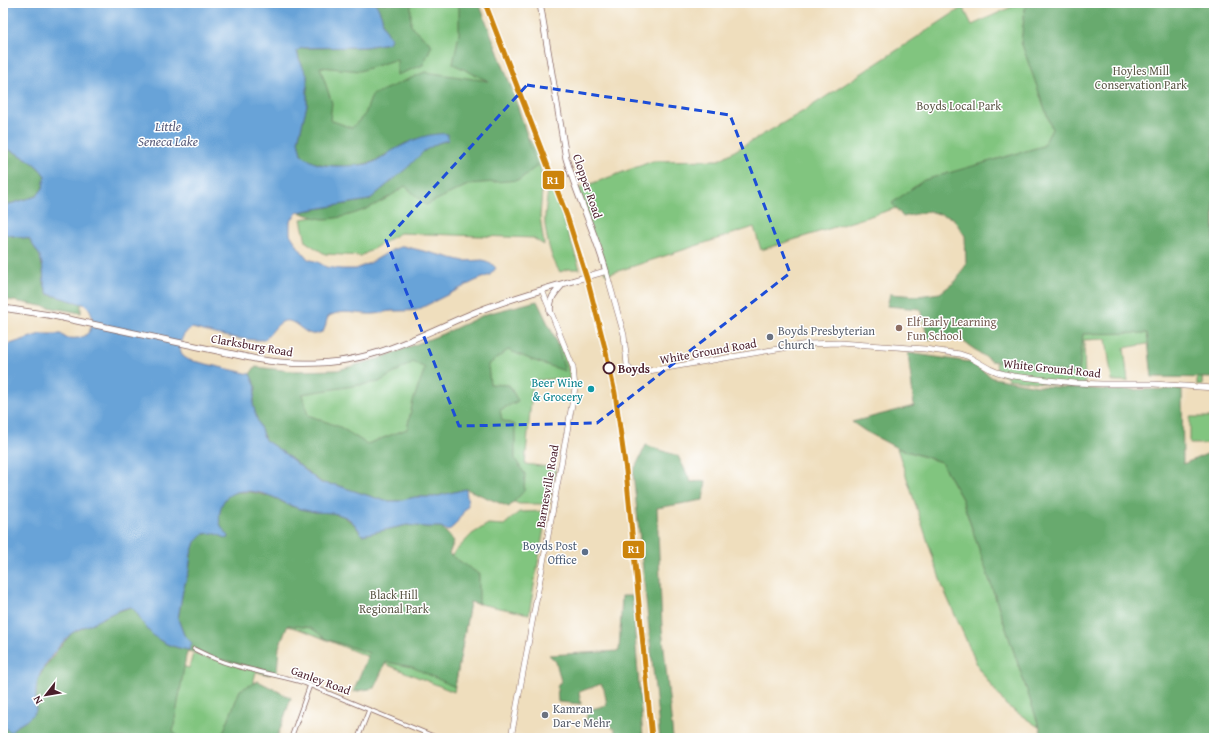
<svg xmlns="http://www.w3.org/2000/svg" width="1217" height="741" viewBox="0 0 1217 741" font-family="'Gentium Book Plus',serif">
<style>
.green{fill:#81c57f;stroke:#667255}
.forest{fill:#68aa6e;stroke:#59644c;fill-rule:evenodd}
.water{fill:#67a3d8;stroke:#586182}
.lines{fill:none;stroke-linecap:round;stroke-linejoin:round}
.stream{stroke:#67a3d8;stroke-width:1.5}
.street-casing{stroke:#84625e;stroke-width:5}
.secondary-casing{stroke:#84625e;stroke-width:6}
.primary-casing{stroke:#84625e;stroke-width:7}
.street{stroke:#fff;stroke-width:3.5}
.secondary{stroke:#fff;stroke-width:5}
.primary{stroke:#fff;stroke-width:5.5}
.rail-1-casing{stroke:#fff;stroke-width:8}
.rail-1{stroke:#cc840b;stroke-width:5}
.marked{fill:none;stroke:#1d4ed8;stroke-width:3;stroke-dasharray:8 5;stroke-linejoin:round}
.education-dot{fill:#8d6e63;stroke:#fff;stroke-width:1.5}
.worship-dot{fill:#6b7280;stroke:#fff;stroke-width:1.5}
.stop-dot{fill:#fff;stroke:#4a1f2b;stroke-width:2}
.culture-dot{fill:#0f9aa8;stroke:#fff;stroke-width:1.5}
.service-dot{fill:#5c6f8a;stroke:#fff;stroke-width:1.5}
.labels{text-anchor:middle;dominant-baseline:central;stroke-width:3;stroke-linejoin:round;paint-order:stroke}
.park-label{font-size:12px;fill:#5d5948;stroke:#fff}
.street-label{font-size:12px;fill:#4a1f2b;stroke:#fff}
.education-label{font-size:12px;fill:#785e54;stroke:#fff;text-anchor:start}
.worship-label{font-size:12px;fill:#5b616d;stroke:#fff;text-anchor:start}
.stop-label{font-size:12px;font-weight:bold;fill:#4a1f2b;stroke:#fff;text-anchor:start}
.culture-label{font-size:12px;fill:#0d838f;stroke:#fff;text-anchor:end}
.service-label{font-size:12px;fill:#4e5e75;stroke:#fff;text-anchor:end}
.water-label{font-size:13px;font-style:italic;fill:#575a79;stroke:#fff}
.line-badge{stroke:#fff;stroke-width:1.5}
.badge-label{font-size:11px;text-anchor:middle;font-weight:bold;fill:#fff}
</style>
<rect width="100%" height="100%" fill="#fff"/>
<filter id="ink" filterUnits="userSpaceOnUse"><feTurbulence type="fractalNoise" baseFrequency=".025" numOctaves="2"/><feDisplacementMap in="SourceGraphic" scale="8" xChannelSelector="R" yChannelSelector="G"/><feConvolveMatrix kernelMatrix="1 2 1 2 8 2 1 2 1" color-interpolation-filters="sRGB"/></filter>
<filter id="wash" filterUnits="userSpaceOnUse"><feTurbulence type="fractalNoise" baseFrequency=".012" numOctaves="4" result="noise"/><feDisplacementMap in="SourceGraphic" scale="16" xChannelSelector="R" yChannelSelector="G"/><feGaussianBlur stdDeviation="0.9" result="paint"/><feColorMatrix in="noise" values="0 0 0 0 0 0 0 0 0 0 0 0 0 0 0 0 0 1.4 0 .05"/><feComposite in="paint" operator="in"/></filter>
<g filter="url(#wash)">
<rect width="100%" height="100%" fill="#efdebd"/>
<path class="green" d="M390,3H472L526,134L533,145L538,158L541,170L542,191L540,216L544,245L533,238L400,233L361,256L325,254L306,242L301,219L360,210L312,158L306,56Z
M1020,3H1214V321L1204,332L1202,386L1197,385L1198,335L1124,348L1128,381H1112L1106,339L1084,340L1085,388L1008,379L1007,377L997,372L980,182L761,250L754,227L606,275L577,189L653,161L719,160L807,109L963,7L972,25Z
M549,182L559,206L580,269H568L560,272C551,260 547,240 545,225C544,213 548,194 549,182Z
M446,339L554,346L560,344L567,362L570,380L552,379L533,381L525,464L556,468L549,504H519L472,484L437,495L263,388L330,376Z
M1190,417H1214V444H1190Z
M897,448L941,462L962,499L1040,728L1006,705L979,669L943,588Z
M547,511L529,614L470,602L454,692L305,631L284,625L270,675L256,672L239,738H34L178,665L189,668L193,654L211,659L199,644L448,559L472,534L488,524L504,525L519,512Z"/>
<path class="forest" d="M376,3H417L411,5V26L432,45L423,65L397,75V59L360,71L320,67L332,103L330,120L352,128L365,114L372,95L425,72L488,81L453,64L459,34V7L452,3H479L512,89L537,166L519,180L470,184L426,205L405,186C382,203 354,218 325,219C316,219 306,214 298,212L369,200L407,168L424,151L438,143L448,140L406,143L373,162L351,167L325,165L311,162L301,154L298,141L307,105V76L299,59L297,51L302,48L365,47L389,43L387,32L383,25L382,17Z
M1032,3H1214V378L1152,377L1147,333L1083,334L1079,374L991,361L961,340L928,339L920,309L887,306L890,294L918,296L940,293L956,281L966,264L965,236L953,218L929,211L903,217L892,203L924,180L1043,146L1052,129L1021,42L1025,8Z
M3,147C18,154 36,161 45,176L43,188L37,196L3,206Z
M3,234L29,239L40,256L43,270L44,284L48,294L81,303V313L3,299Z
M537,301L555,338L565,371L532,360L508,350L488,365L490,384L509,385L518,401L500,410L502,420L515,425V459L525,474L524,491L509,507L466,489L434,497H415L399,501H385L336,485L322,483L284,453L265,440L257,420L253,404L256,387L250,374L255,367L292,371L338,370L378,359L445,333L486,314ZM413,362L425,368L413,401L407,429L367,444L340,427L308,415L302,394L379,382Z
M908,353L970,362L993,378L1037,386L1114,390L1182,389L1183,464L1214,451V738H1043L962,499L941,462L897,448L865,431L852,422L914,406Z
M646,445L678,456L691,482L706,481L703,500L657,508L662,628L673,738H660L633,472Z
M236,492H251L273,497L290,506L315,512H329L343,516L354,524L362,535L407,525L426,527H441L454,541L449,554L479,574V604L470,602L455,687L412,667L386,662L374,688L353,692L369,653L326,639L311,628L288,625L279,647L277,673L188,651L186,656L173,732L181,738H3V727L11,732L14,728L26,721L36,711V689L38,679L43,670L59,648L72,633L113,613L131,607C138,612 138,615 142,622C155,641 167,646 189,650L192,643L184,635L178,619L183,590L189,571L191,554L195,542L203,534L214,533L228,539L229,536L221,529L219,517L221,505L228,495Z
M622,596H632L643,738H633V737L615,738V730L601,719L586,721L588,710L607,705L604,689L601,684L579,692L581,704L558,702L557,687L561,681L556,662L549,655L619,651Z
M258,681L291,698L277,738H221L240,690Z"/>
<path class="water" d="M3,3H376L382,17L383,25L391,39L389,43L365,47L302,48L297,51L299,59L307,75V105L298,141L301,154C314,164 318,165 335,166C347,166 359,166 371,163C378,161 385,156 390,152C408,142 427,132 448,134V140L438,143L424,151L407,168L369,200L298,212L290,221V234L299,248L308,259L318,262L326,267L341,269H356L370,263L392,250L403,246L464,261L483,260L491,263L496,268L490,275L475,281L417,310C409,311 401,311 392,311C386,311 380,314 374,314C358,315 341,308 328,317C326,321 326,326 324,330C323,332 322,332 319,333C305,340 295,315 282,322C276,325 269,336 264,340C239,341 216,334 192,328C183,332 177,345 182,354C183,357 186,358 189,360L250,374L256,387L253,404L257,419L265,440L284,453L321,483L336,485L385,501H399L415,497H434L466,489L468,505L455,525L448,531L441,527H426L407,525L362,535C357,527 352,519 343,516C334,512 324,513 316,512C307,511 299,509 292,506C285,504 279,499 273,497C253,489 224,485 220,512C218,523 221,528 229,536L228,539L214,533L203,534L195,542L191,554L189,571L183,590L178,619L184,635L192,643L189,650C167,646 155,641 142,622C138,615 138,613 131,607C116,610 103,618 89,625C83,627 77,630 72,633C63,640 40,669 38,680C35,690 36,701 36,711L26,721L14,728L11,732L3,727V345H7L40,334H61L66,338C71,338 77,339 82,337C95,332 95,313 86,305L48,294L44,284L43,270L40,256L29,239L3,234V206L37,196L43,188L45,176C36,161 18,154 3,147Z"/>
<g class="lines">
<path class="stream" d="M11,732V738"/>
</g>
</g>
<g filter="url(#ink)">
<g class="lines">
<defs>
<path id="street" d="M194,649C213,659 232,666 253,670C270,675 287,677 304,683L438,738
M291,738L310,685
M358,738L369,710"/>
<path id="secondary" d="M606,271L624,335L627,365L632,372L637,373L807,344L839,343L925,349L960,354L969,357L990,369L997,372L1013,376L1075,383L1102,384H1154L1214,388
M511,738L575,388L573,367L542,290"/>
<path id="primary" d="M3,308L49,315L256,359C302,367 344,365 388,349C419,338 448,323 478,311C520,295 563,284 606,271C595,232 577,196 566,158L540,3
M550,312C550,298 553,295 562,285"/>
</defs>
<use href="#street" class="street-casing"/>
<use href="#secondary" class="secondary-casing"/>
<use href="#primary" class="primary-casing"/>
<use href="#street" class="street"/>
<use href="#secondary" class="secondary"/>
<use href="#primary" class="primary"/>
<defs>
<path id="rail-1" d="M485,3L567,216L588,282L605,348L615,393L626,471L652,738"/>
</defs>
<use href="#rail-1" class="rail-1-casing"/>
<use href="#rail-1" class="rail-1"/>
</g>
</g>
<path class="marked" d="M527,85L730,115L790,273L597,423L459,426L386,240Z"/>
<circle class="education-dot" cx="899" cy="328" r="4"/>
<g class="worship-dot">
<circle cx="770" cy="337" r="4"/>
<circle cx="545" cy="715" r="4"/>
</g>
<circle class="stop-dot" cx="609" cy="368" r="5.5"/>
<circle class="culture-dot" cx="591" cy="389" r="4"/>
<circle class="service-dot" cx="585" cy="552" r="4"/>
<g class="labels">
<g class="park-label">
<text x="1141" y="70">Hoyles Mill<tspan x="1141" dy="14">Conservation Park</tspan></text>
<text x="959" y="105">Boyds Local Park</text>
<text x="394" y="594">Black Hill<tspan x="394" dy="14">Regional Park</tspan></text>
</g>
<g class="street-label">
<text transform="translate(588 186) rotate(71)">Clopper Road</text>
<text transform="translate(252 345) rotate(10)">Clarksburg Road</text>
<text transform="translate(708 351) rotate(-10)">White Ground Road</text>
<text transform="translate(1052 368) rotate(6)">White Ground Road</text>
<text transform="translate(547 486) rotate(-80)">Barnesville Road</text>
<text transform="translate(321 680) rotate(20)">Ganley Road</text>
</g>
<g class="education-label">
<text x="907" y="321">Elf Early Learning<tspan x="907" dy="14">Fun School</tspan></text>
</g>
<g class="worship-label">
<text x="778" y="330">Boyds Presbyterian<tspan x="778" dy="14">Church</tspan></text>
<text x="553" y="708">Kamran<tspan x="553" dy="14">Dar-e Mehr</tspan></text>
</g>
<g class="stop-label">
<text x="618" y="368">Boyds</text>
</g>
<g class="culture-label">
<text x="583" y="382">Beer Wine<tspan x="583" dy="14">&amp; Grocery</tspan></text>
</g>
<g class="service-label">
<text x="577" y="545">Boyds Post<tspan x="577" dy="14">Office</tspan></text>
</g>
<g class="water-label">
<text x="168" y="126">Little<tspan x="168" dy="15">Seneca Lake</tspan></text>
</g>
</g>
<g class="line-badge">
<rect x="542" y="170" width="23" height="20" rx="4" fill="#cc840b"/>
<rect x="622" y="540" width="23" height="19" rx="4" fill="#cc840b"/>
</g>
<g class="badge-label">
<text x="553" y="184">R1</text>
<text x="634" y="553">R1</text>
</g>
<rect width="1217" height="741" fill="none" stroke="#fff" stroke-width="16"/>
<g transform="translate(46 695) rotate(239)" stroke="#ffffff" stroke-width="3" paint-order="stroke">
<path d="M0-3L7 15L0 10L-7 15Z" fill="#4a1f2b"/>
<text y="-6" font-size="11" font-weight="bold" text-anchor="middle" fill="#4a1f2b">N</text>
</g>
</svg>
